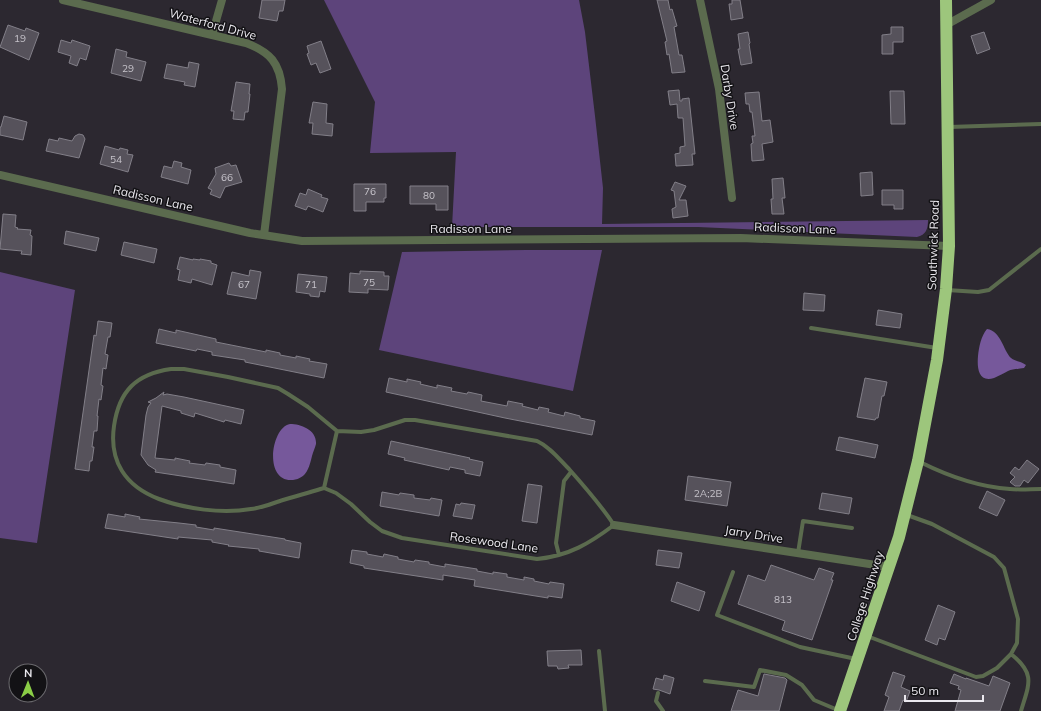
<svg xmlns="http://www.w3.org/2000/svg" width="1041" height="711" viewBox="0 0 1041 711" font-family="Mulish,sans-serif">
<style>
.green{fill:#5d447b}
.water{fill:#76589b}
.building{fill:#56525b;stroke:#827f88}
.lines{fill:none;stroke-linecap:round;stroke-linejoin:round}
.lane{stroke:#5b6b4e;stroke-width:4}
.street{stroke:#5b6b4e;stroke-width:8}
.highway{stroke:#9dc67c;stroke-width:12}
.labels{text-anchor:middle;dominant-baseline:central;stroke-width:3;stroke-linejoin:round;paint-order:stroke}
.number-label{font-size:10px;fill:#c6c3ca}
.street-label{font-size:12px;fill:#ebe9ef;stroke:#131215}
</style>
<rect width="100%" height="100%" fill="#2c2830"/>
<path class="green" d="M324,0H579L585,32L595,116L603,188L602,224L928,220C928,229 926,235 917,237L698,227H452L456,152L370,153L375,102Z
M527,250H602L573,391L379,350L402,252Z
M0,272L75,290L37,543L0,538Z"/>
<path class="water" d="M987,329C1001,331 1003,350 1011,358C1016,362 1021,361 1026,365L1024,368C1019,369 1013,369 1008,371C1004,373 999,376 994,378C978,383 977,367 978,356C979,347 981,336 987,329Z
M290,424C301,424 317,430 316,444C315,448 313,452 312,456C309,468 307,478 293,480C263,483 271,427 290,424Z"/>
<path class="building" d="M262,0H285L283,11H279L277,21L259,18Z
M657,0H668L670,10L672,9L677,26L674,27L679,55H682L685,72L672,73L669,54L667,55L665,42L667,41Z
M732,0H740L743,18L731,20L729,4H732Z
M8,25L25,31L26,28L39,33L29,60L0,47Z
M891,27H903V42H893V54H882V35L891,34Z
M748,32L750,43L749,44L752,63L741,65L738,49H740L738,34Z
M984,32L990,49L977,54L971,36Z
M61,40L71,43L72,40L90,46L86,60L80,58L77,66L69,63L71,56L58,52Z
M321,41L331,69L320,73L316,63L311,65L307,54L309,53L307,46Z
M116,49L127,52L126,57L146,62L141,81L111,73Z
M189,62L199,64L195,87L184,85L185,82L164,78L167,64L188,68Z
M236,82L250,84L249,94H250L248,112H245L244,120L233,119L234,111H231Z
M679,90L680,101H682V99L689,98L695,154H692L693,165L676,166L675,154L680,153V147L685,146L683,118H678L677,104L670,105L668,91Z
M890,91H904L905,124H891Z
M759,92L762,121L770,120L773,142L762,144L764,160L752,161L751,144L753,143L752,136H755L752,112H750L749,104H746L745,93Z
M313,102L327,104L326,123L333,124L332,136L312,134L313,123H309Z
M4,116L27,122L23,140L0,135V127H1Z
M79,134L83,135L85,139L79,158L46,151L49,139L58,141L59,138L72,141L75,136Z
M105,146L119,150L120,148L128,150L127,154L133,155L128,172L100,164Z
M174,161L182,163L181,167L191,170L188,184L161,177L164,166L172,168Z
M229,163L231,166L236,165L242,182L225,187L220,198L210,194L212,190L208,188L216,174L215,168Z
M872,172L873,195L861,196L860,173Z
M783,178L785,198H782L784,214H772L771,199H773L772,179Z
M675,182L686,186L679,200H686L688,216L673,218L672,209L676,207L674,191L671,190Z
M354,184H386V198H384V202H366V211H354Z
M410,186H448V210H436V204H410Z
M308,189L322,195L321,197L328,199L323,212L308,206L306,210L295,206L300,193L306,195Z
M882,190H903V209H894V205H882Z
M3,214L16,215L15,227L18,228L17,229L31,230L30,235L32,236L31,255L21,254L22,251L0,249Z
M66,231L99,238L96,251L64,244Z
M124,242L157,249L154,263L121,255Z
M180,257L193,260V259L200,260V259L211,261V263L217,265L212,285L192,279L191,283L178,280L180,270L177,269Z
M250,270L261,272L256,299L227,294L232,272L249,276Z
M360,271L384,272V276H389L388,290L368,289V293L349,292L350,273L360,274Z
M298,274L327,277L325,292L320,291L319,297L310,296V294L296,292Z
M804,293L825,295L824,311L803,310Z
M878,310L902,314L900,328L876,325Z
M98,321L112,323L110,337H108L105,354L108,355L106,369L103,368L101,385L103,386L101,400L99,399L97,416H98L97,431H94L92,447H94L92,461H90L89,471L75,469L94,335L96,336Z
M159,329L176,333V330L216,339V342L266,352V350L280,353V355L296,358V356L310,359L309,361L327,364L324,378L245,362V360L212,355V352L197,349L196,351L156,343Z
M389,378L407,382V379L421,382L420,384L437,388V385L452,388L451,391L467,394L468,392L482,395L481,401L507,406L508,401L523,404L522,406L538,410L539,407L549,409L548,412L564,416L565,412L580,416V418L595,421L592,435L505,418L386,392Z
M865,378L887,382L884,396H882L878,418H876L875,420L857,417Z
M164,392L163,395L167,394L184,397L244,410L241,424L225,420L224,422L195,413L194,417L181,413V411L162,406L155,458L175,460V458L190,461L189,463L205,465L206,463L220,465V467L236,470L234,484L155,472L156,470L148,465L141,455L146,415L148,407L151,403L148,402L156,398Z
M839,437L878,445L875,458L836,450Z
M391,441L470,458L469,459L483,462L480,476L465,473V470L450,467L449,470L404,460L405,458L388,454Z
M1027,460L1039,469L1028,483L1024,480L1020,486H1015L1010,482L1015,477L1010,473L1015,467L1019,470Z
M688,476L731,482L727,506L685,500Z
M528,484L542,486L537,523L522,521Z
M987,491L1005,500L997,516L979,508Z
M382,492L399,495L400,493L414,495V498L430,500L431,498L442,500L439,516L380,506Z
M822,493L852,498L849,514L819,509Z
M461,503L475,505L472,519L453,516L456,504L460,505Z
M108,514L125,517V514L140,517L139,519L179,523L196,525V527L214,530V528L285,539V540L301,543L299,558L259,551V549L228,546L229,545L212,542V540L178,537V539L105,528Z
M352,550L367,552V554L383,557L384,554L398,557V559L414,562L415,560L429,562V564L445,567V564L477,569V571L493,574V572L507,574V577L524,580V577L534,579V581L549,584L550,582L564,584L562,598L548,596V598L474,586L475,580L443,575V580L364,568V566L350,563Z
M658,550L682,553L679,568L656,565Z
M771,565L814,580L819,568L834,573L831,580H833L812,640L782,630L785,621L738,604L748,575L765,581Z
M677,582L705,592L699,611L671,601Z
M938,605L955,612L945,640L939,638L937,645L925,640Z
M581,650L582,665H568L569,668L558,669L557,666H548L547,651Z
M893,672L905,676L901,687L910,691L906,702L903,700L899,711H884L889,697L885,695Z
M764,674L785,678L787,680L779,711H731L738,690L758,696Z
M954,674L966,679V678L989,686L993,676L1010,683L1000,711H955L961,690L958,689L959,686L950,683Z
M664,675L674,678L670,694L659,690L653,689L656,678L663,680Z"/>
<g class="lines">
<path class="lane" d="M949,127L1041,124
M947,290L978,292L989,290L1041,249
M811,328L937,348
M171,369H184L228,377L278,388L288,394L308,407L337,431L361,432L374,430L405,420H415L537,441C550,447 559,459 569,469C585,487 601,505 614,525C590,543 569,556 537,559L402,538L382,531L370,522L351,504L336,493L324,488C311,492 297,496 283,500C273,503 262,508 251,509C222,514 186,509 159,499C125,486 109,461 114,426C119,391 136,374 171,369Z
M920,462C948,476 979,487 1010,489C1020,490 1031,489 1041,489
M324,488L337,431
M798,553L803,521L852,528
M559,555L556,543L564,481L571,472
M733,572L717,615L800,647L856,659
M867,636L976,677L983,676L997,668L1011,654L1017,643L1018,619L1004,568L994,557L932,524L907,515
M599,651L605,711
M1011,654C1036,674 1029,684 1021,711
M705,681L754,687L760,670L786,675L802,685L814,700L838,710
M658,693L656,701L663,711"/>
<path class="street" d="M63,0L246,43C270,52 280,63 282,89L264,235
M700,0L719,89L732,198
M946,25L991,0
M212,35L222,0
M0,175L250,233L302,241L741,238L949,246
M614,525L889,567"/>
<path class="highway" d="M840,711L899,537L918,461L937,360L946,289L949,246L946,0"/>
</g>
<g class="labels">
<g class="number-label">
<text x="20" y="38">19</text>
<text x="128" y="68">29</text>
<text x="116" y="159">54</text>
<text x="227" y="177">66</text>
<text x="370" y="191">76</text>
<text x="429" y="195">80</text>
<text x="369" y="282">75</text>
<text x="244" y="284">67</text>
<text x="311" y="284">71</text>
<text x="708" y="493">2A;2B</text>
<text x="783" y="599">813</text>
</g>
<g class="street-label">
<text transform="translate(213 24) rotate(15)">Waterford Drive</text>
<text transform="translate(730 97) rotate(81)">Darby Drive</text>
<text transform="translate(153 198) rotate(13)">Radisson Lane</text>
<text x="471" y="228">Radisson Lane</text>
<text transform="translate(795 228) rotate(2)">Radisson Lane</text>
<text transform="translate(933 245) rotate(-88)">Southwick Road</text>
<text transform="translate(754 534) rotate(9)">Jarry Drive</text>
<text transform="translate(494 542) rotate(8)">Rosewood Lane</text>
<text transform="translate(865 596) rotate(-72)">College Highway</text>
</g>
</g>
<g transform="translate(28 683) rotate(1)"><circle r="19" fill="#131215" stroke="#69686c"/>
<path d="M0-3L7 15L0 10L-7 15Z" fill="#8bce46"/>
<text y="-6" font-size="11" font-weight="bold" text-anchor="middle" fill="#ebe9ef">N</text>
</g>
<path d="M905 695v6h78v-6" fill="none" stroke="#ebe9ef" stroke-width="2"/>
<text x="911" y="695" font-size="12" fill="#ebe9ef" stroke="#131215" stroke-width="3" paint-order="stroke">50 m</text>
</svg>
